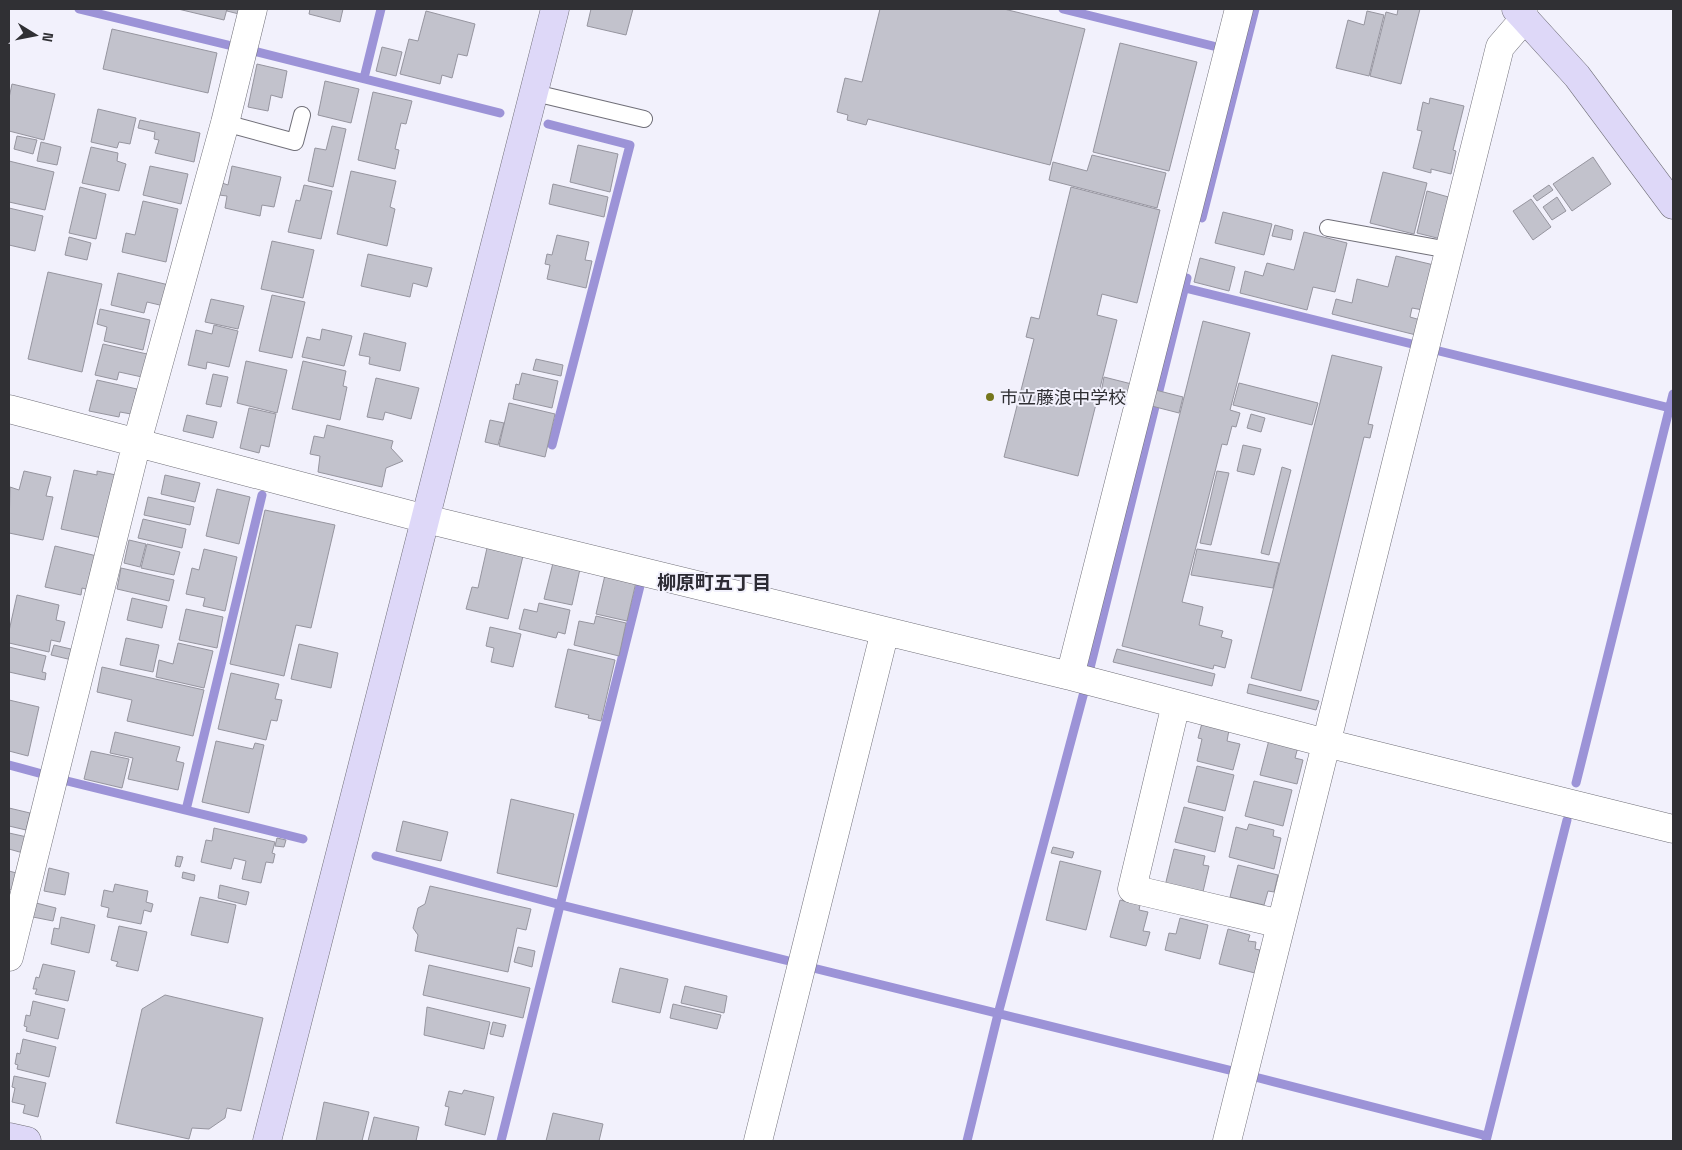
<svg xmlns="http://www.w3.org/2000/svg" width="1682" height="1150" viewBox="0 0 1682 1150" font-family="'Space Grotesk','Noto Sans JP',sans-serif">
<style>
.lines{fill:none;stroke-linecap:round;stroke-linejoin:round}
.stream{stroke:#9c93d7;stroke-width:9}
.building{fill:#c2c2cc;stroke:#96959f}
.lane-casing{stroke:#706f78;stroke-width:18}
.street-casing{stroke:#706f78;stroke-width:29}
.secondary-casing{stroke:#706f78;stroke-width:29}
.lane{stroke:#fff;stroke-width:16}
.street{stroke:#fff;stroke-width:28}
.secondary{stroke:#ded8f8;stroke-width:28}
.poi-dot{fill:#75761c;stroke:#f2f1fc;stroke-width:2}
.labels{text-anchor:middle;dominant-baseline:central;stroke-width:4;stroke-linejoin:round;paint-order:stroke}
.poi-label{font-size:18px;fill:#303034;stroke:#f2f1fc;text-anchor:start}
.neighbourhood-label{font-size:19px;font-weight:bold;fill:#2d2c34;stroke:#f2f1fc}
</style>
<rect width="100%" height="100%" fill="#f2f1fc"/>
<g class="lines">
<path class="stream" d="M79,9L228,45
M1063,9L1213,46
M254,51L500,113
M364,78L381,9
M548,124L630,145L552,445
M1202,218L1255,9
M1185,288L1412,344
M1439,351L1670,408
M1090,668L1187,278
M9,765L46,775
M63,780L303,839
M1576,783L1673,394
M186,810L262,495
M376,856L561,905L793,962
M809,967L1233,1071
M1255,1077L1487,1136
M501,1141L641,582
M967,1141L998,1014L1084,692
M1486,1141L1567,820"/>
</g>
<path class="building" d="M178,9H227L224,20Z
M227,9H240L239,14L227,11Z
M310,9H343L340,22L309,14Z
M591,9H633L626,35L587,26Z
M880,9H1004L1085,29L1050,165L868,119L866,125L847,120L848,115L837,112L845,78L862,82Z
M1398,9H1420L1401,84L1370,76L1386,12L1397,15Z
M426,11L475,24L467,56L458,54L452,78L442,75L440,84L400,74L409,39L418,41Z
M1367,11L1384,15L1369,76L1336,68L1348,20L1364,25Z
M112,29L217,53L208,93L103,69Z
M1120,43L1197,62L1169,171L1093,152Z
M382,47L402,52L396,76L376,71Z
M257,64L287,71L282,98L271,95L268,111L248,107Z
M325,81L359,89L351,123L318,115Z
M12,84L55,94L44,140L9,131V98Z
M373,92L412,101L406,124L401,123L395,149L399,150L395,169L358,160Z
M1430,98L1464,106L1453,150L1456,151L1451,174L1431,169V173L1413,168L1422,131L1417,130L1423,102L1429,104Z
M98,109L136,118L130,144L119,142L117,148L91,142Z
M140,120L200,133L194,162L155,153L159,140L154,139L155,132L138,128Z
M332,126L346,129L333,187L308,181L315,148L326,150Z
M17,136L37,140L33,154L14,149Z
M41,142L61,147L57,165L37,161Z
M578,145L618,154L610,192L570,182Z
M91,147L118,153L117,161L126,164L119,191L82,183Z
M1092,155L1166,173L1157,208L1049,180L1053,162L1087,171Z
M1593,157L1611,184L1572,211L1553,184Z
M9,161L54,172L45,210L9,202Z
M150,166L188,174L181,204L143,195Z
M232,166L281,177L274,207L262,205L260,216L225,208L227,196L219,195L222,183L228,185Z
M351,171L396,181L390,207L395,209L387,246L337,234Z
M1383,172L1427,183L1414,234L1370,223Z
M553,184L608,197L604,217L549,204Z
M304,185L332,191L321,239L288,232L296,200L300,201Z
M1549,185L1553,190L1537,201L1533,196Z
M80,187L106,194L96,239L69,233Z
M1071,187L1160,210L1137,303L1102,294L1097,315L1117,320L1078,476L1004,457L1034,339L1026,337L1031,317L1039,319Z
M1427,191L1452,198L1441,239L1417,233Z
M1557,197L1566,211L1552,220L1543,207Z
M1531,199L1551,227L1533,240L1513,211Z
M143,201L178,209L166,262L122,252L126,233L135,235Z
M9,208L43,216L35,251L9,245Z
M1223,212L1272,224L1264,255L1215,243Z
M1275,225L1293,230L1291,240L1272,236Z
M1304,232L1347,243L1335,292L1313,287L1307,310L1240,293L1245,271L1263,276L1267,263L1294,270Z
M557,235L589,242L585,260L592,261L586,288L547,279L550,265L545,264L547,254L552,255Z
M69,237L91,243L87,260L65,255Z
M272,241L314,250L303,298L261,289Z
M368,254L432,268L427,287L413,283L410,297L361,286Z
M1396,256L1434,265L1423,310L1412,308L1410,317L1424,321L1420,336L1332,314L1336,299L1352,303L1357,279L1388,287Z
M1200,258L1235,267L1229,291L1194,282Z
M48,272L102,284L82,372L28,359Z
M118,273L169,285L164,306L147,302L144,313L111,305Z
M272,295L305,302L292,358L259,351Z
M211,299L244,306L238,329L205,322Z
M100,309L150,320L143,350L104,341L107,327L97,324Z
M1203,321L1250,333L1230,410L1240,413L1236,427L1232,426L1227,445L1222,444L1182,602L1203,607L1199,625L1223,631L1221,637L1232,640L1225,668L1214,665L1213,669L1122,646Z
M214,325L238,331L229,367L207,362L206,369L188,365L196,330L212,334Z
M322,329L352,336L344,366L302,357L307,337L320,340Z
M364,333L406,343L400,371L369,364L370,357L359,355Z
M103,344L147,354L142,377L119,372L117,380L95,375Z
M1332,355L1382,367L1368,424L1373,425L1370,438L1364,437L1301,691L1251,678Z
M536,359L563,365L561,376L533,370Z
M246,361L287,370L277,413L237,403Z
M303,361L346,371L343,386L347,387L340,420L292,409Z
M522,373L558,381L552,408L513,399L516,384L519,385Z
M213,374L228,377L221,407L206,404Z
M1104,377L1183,397L1179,413L1101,393Z
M376,378L419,388L411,419L385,412L383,420L367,417Z
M97,380L137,389L131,414L120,412L119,417L89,411Z
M1239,383L1318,403L1312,425L1233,405Z
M509,403L555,414L545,457L499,446Z
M249,408L276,414L269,447L261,445L259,453L240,448Z
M1251,414L1265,418L1261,432L1247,428Z
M187,415L217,422L213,438L183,431Z
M490,420L504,423L498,445L485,442Z
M327,425L393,441L391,448L403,461L386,468L382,487L318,472L320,456L310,454L314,436L324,438Z
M1243,445L1261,449L1254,475L1237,471Z
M1282,467L1291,470L1269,555L1261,553Z
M74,470L97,475V471L116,475L102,538L61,529Z
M24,471L51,477L46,496L53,497L43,540L9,533L10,487L19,490Z
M1217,471L1229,473L1211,545L1200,543Z
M165,475L200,483L195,502L161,494Z
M217,489L250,497L239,544L206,536Z
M148,497L194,507L190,525L144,515Z
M265,510L335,525L311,628L296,625L284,676L230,664Z
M143,519L186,529L182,548L138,538Z
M129,540L146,544L140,567L124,563Z
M147,544L180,552L174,575L141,568Z
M55,546L97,556L90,590L82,588L81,595L45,587Z
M487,548L523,556L508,619L466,609L472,587L478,588Z
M204,549L237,557L225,611L203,606L205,598L186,594L192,568L199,570Z
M1197,549L1279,563L1273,588L1191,575Z
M553,563L580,569L572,605L544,599Z
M121,568L174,580L169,601L117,589Z
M605,575L636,582L627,621L596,614Z
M17,595L59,605L56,620L65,622L60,642L51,640L49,652L9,643V631Z
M132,598L167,606L162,628L127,620Z
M539,603L570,610L565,634L558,632L556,638L519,629L524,609L537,612Z
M186,609L223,617L217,648L179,640Z
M596,616L626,623L619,656L574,645L579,621L594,624Z
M490,627L521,634L513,667L491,662L494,648L486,646Z
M126,638L159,645L153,672L120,665Z
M178,643L213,651L204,688L156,677L159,660L173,664Z
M299,644L338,653L331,688L291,679Z
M54,645L75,650L72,660L51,655Z
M9,647L46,656L42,672L46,673L45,680L9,672Z
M568,649L615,660L601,721L588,718L589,715L555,707Z
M1117,649L1215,674L1212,686L1113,662Z
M102,667L204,690L193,736L127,721L132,700L97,692Z
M231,673L279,684L275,699L282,700L277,721L271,720L266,740L218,729Z
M1249,684L1319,701L1316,710L1247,693Z
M9,700L39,707L28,756L9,751Z
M1202,723L1229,730L1227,741L1240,744L1233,770L1197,761L1202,739L1198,738Z
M115,732L180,747L176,761L184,763L178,790L128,779L133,758L110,753Z
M1269,740L1298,747L1295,758L1303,760L1297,784L1260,775Z
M216,741L253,749L255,743L264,745L249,813L202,802Z
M91,751L129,759L122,788L84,779Z
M1197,766L1234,775L1225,811L1188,802Z
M1254,781L1292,790L1283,826L1245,816Z
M511,799L574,814L557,887L497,873Z
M1184,807L1223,817L1215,852L1175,842Z
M9,808L30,813L26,830L9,826Z
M403,821L448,832L441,861L396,851Z
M1249,824L1274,830L1273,836L1281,838L1274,869L1229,857L1236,827L1247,830Z
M214,828L275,842L272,853L275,854L273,863L266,862L261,883L242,879L246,861L234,858L231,869L201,862L206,840L212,841Z
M9,833L27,837L23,853L9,849Z
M277,838L286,840L284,847L275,846Z
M1053,847L1074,852L1072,858L1051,853Z
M1174,849L1205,856L1203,865L1209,866L1202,896L1165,886Z
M177,856L183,857L180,867L175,866Z
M1060,861L1101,871L1086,930L1046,920Z
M1238,865L1278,875L1274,892L1268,891L1264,905L1230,897Z
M49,868L69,873L65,895L44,891Z
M9,871L20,874L16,891L9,889Z
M183,872L195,875L194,881L182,878Z
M115,884L148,891L146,902L153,904L151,912L144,910L141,924L107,917L109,908L101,906L104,890L113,892Z
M220,885L249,892L246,905L218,898Z
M430,886L531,909L526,930L517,928L508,972L415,951L418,935L413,928L418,908L425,904Z
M200,897L236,905L228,943L191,935Z
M1120,900L1140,905L1139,910L1148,912L1143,931L1150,932L1146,946L1110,937Z
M36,903L56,908L53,921L33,917Z
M61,917L95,925L89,953L51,944L54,928L59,929Z
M1180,918L1208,925L1200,959L1165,950L1169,933L1176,934Z
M119,926L147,932L138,971L116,966L118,962L111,960Z
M1228,929L1250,935L1248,941L1256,942L1255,949L1260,950L1255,973L1219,964Z
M518,947L535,951L532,967L514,962Z
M43,964L75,971L68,1001L35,994L37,989H33L36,977L39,978Z
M429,965L530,988L523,1018L423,995Z
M620,968L668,979L660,1013L612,1002Z
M685,986L727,996L724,1013L681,1003Z
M165,995L263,1018L241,1111L227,1108L225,1118L209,1129L192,1128L189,1139L116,1123L142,1009Z
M33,1001L65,1009L58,1039L26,1031L27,1027L24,1026L26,1015L30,1016Z
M673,1004L721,1015L717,1029L670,1018Z
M427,1007L490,1022L484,1049L424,1035Z
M493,1022L506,1025L503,1037L490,1034Z
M23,1039L56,1047L49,1077L17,1069L18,1065L15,1064L17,1053L20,1054Z
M14,1076L46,1083L38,1117L23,1113L25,1105L12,1102L15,1088L12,1087Z
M464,1090L494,1097L485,1135L445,1125L449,1107L445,1106L449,1091L462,1094Z
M324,1102L369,1112L362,1141H316Z
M553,1113L603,1124L599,1141H546Z
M374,1117L419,1127L416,1141H368Z"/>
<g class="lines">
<defs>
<path id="lane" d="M535,93L644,119
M225,123L295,142L302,115
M1328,228L1449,250"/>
<path id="street" d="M9,409L426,519L1070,676L1326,743L1673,829
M1070,676L1239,9
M1176,704L1132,889L1281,924
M9,957L137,442L225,123L253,9
M758,1141L885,631
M1227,1141L1500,47L1525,18"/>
<path id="secondary" d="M1516,9L1577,76L1673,205
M9,1137L27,1141
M267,1141L555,9"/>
</defs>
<use href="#lane" class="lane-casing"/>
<use href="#street" class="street-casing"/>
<use href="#secondary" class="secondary-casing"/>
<use href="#lane" class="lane"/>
<use href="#street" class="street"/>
<use href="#secondary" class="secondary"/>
</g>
<circle class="poi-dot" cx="990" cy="397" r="5"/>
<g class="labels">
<g class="poi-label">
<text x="1000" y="397">市立藤浪中学校</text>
</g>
<g class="neighbourhood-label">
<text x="714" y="582">柳原町五丁目</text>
</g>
</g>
<rect width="1682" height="1150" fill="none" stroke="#303034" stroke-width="20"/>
<g transform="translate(35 35) rotate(100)" stroke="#f2f1fc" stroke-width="4" paint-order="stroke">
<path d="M0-4L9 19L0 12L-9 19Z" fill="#303034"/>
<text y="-8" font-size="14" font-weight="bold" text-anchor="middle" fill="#303034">N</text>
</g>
</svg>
